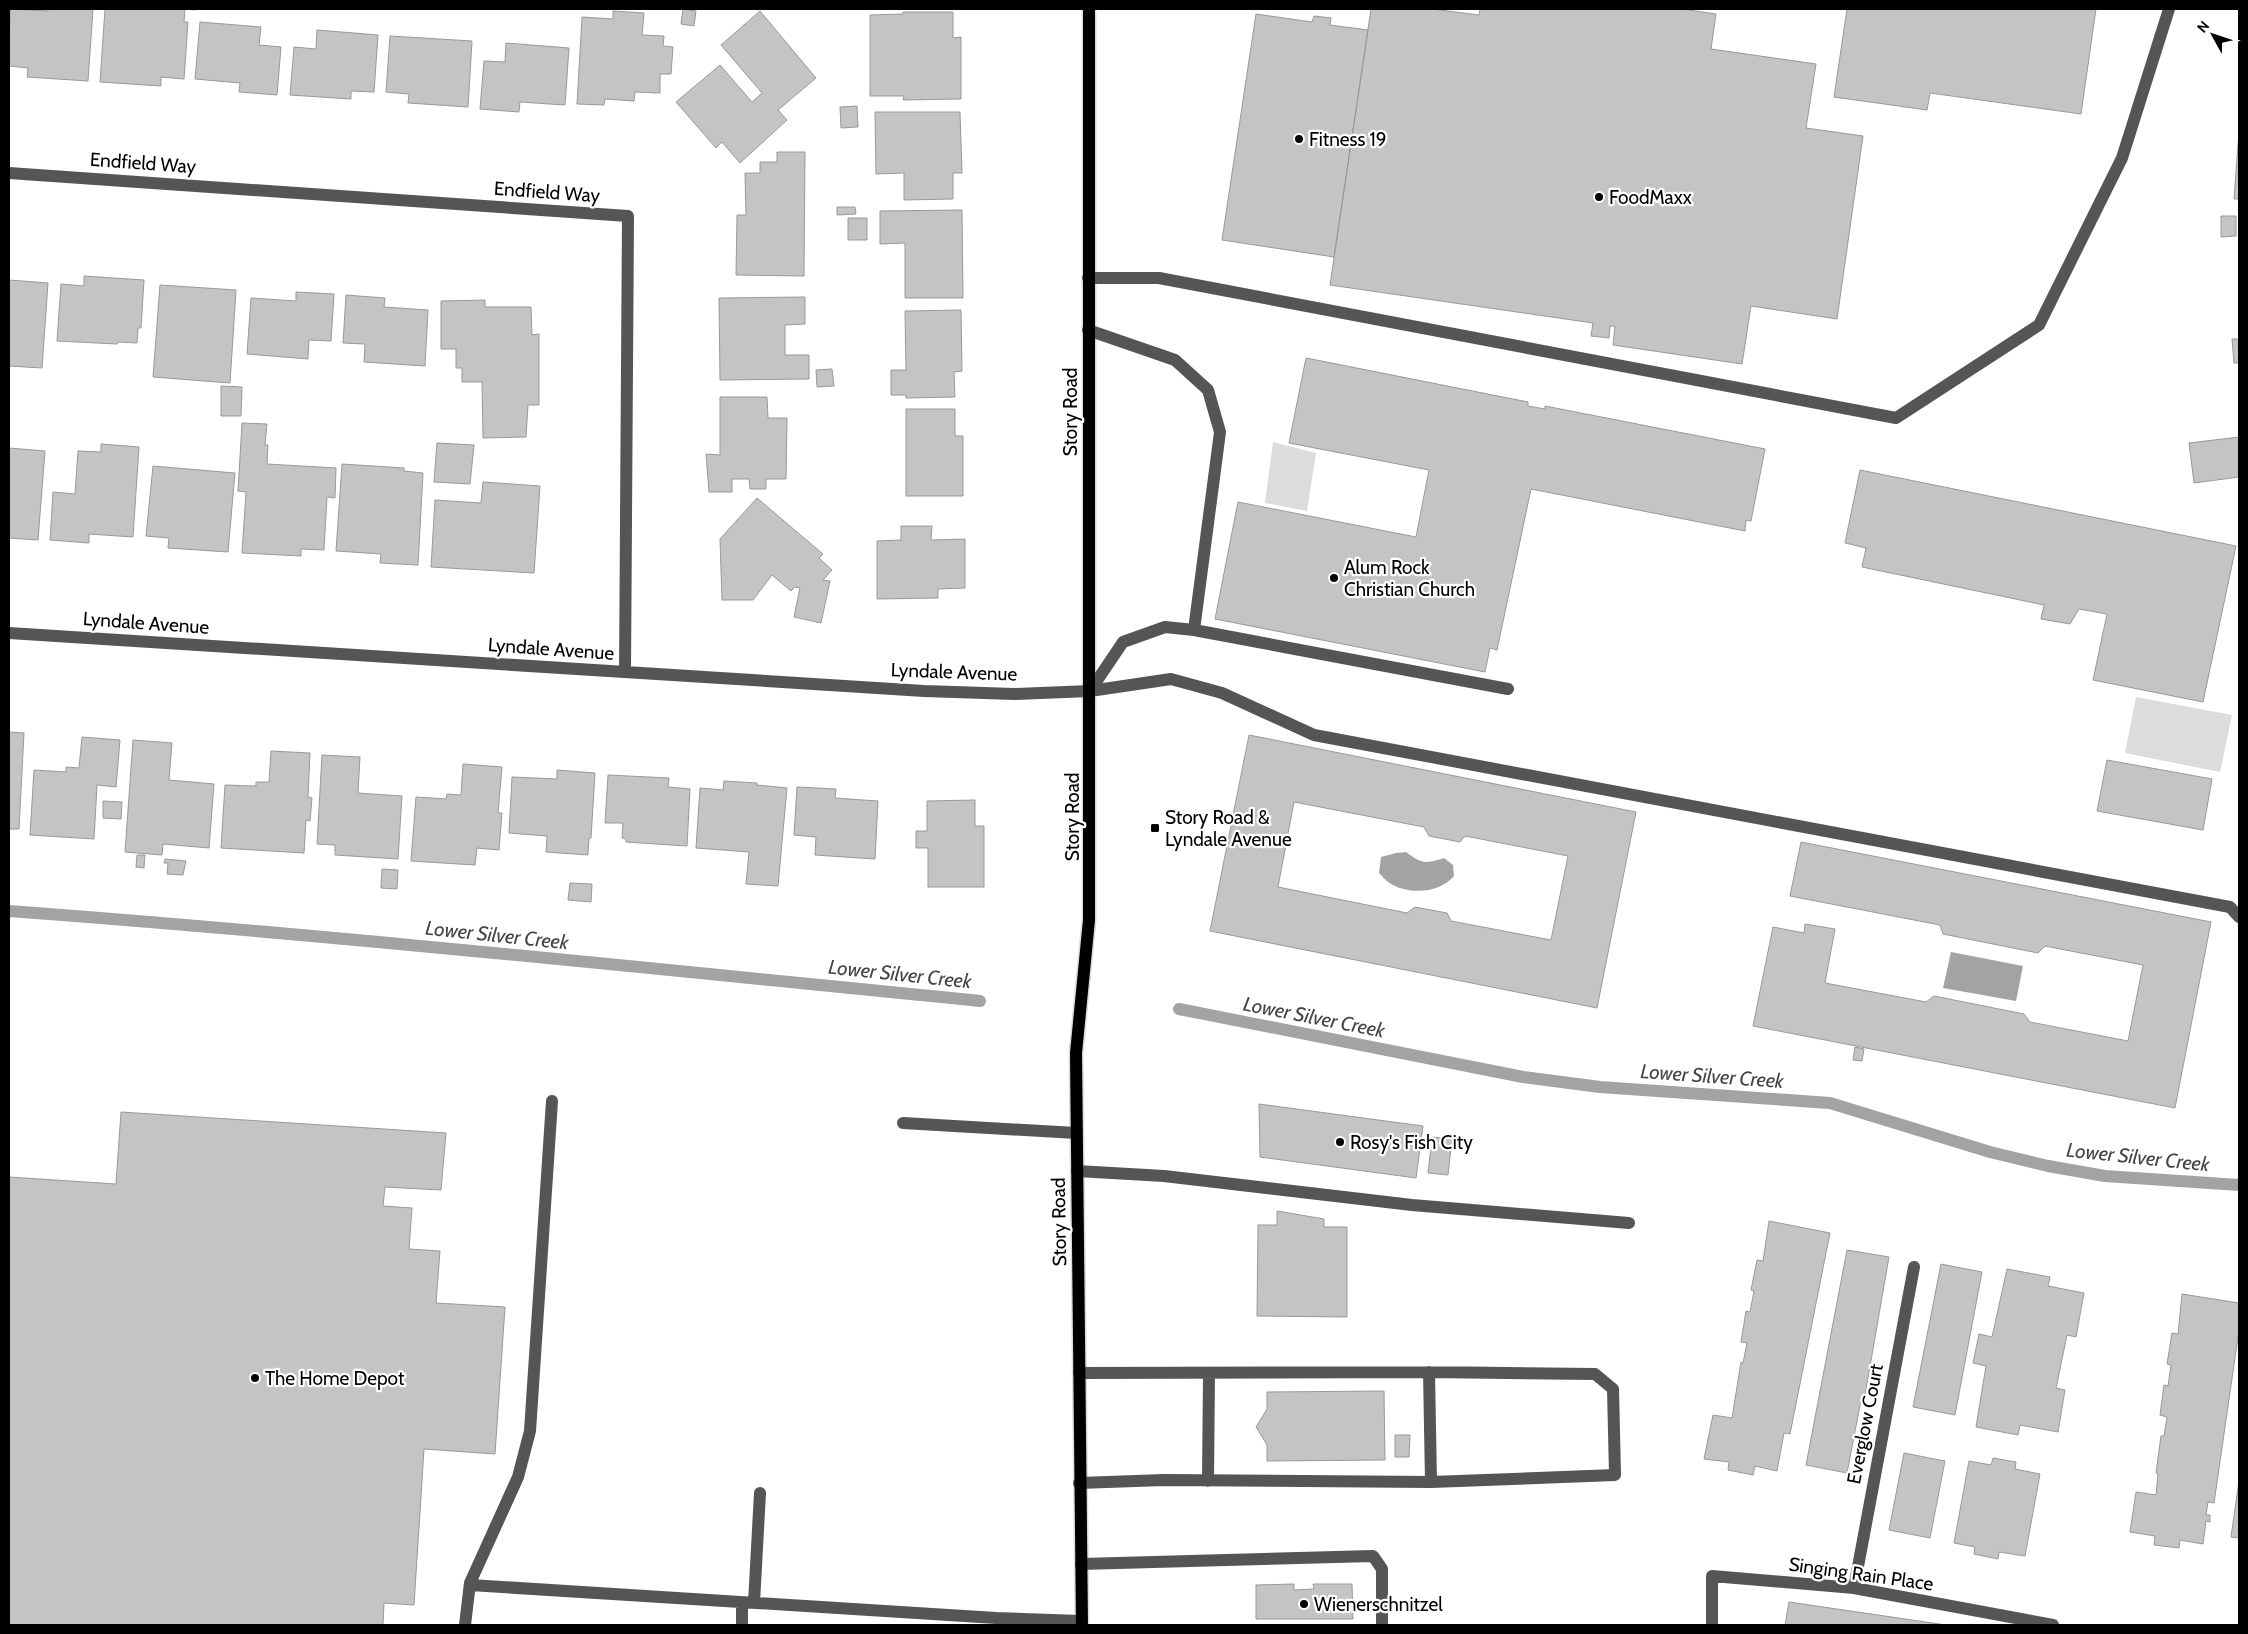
<svg xmlns="http://www.w3.org/2000/svg" width="2248" height="1634" viewBox="0 0 2248 1634" font-family="Cabin,sans-serif">
<style>
.green{fill:#dcdcdc}
.water{fill:#a3a3a3}
.lines{fill:none;stroke-linecap:round;stroke-linejoin:round}
.stream{stroke:#a3a3a3;stroke-width:12}
.building{fill:#c4c4c4;stroke:#999;fill-rule:evenodd}
.major-casing{stroke:#dbdbdb;stroke-width:15}
.minor{stroke:#555;stroke-width:12}
.major{stroke:#000;stroke-width:12}
.poi-dot{fill:#000;stroke:#fff;stroke-width:2}
.labels{text-anchor:middle;dominant-baseline:central;stroke-width:4.5;stroke-linejoin:round;paint-order:stroke}
.poi-label{font-size:19px;fill:#000;stroke:#fff;text-anchor:start}
.street-label{font-size:19px;fill:#000;stroke:#fff}
.water-label{font-size:20px;font-style:italic;fill:#444;stroke:#fff}
</style>
<rect width="100%" height="100%" fill="#fff"/>
<path class="green" d="M1273,442L1316,453L1307,511L1265,503Z
M2136,697L2232,715L2220,772L2125,753Z"/>
<path class="water" d="M1406,852C1422,864 1425,864 1444,858L1453,865L1454,876C1440,893 1410,895 1391,884C1387,882 1383,877 1379,873L1381,857L1396,853Z
M1951,952L2023,966L2016,1001L1943,988Z"/>
<g class="lines">
<path class="stream" d="M9,911C333,935 657,969 980,1001
M1179,1009L1523,1077L1600,1087L1830,1103L1990,1152L2048,1166L2105,1176L2239,1185"/>
</g>
<path class="building" d="M10,9L48,11V9H93L88,81L27,77L28,68L9,66Z
M105,9H195V10L185,9L184,22H188L184,79L161,77V86L100,82Z
M683,9L696,11L694,26L681,24Z
M1371,9H1432L1479,15L1480,9H1682L1716,14L1711,49L1816,64L1806,128L1863,136L1837,319L1751,306L1742,364L1613,345L1615,326H1610L1609,338L1591,336L1593,323L1330,285Z
M1847,9H2096L2081,114L1930,93L1927,110L1834,97Z
M613,11L644,13L642,35L664,36L663,46L673,47L671,74H660V93L635,92L634,101L605,99L604,105L577,104L582,17L613,19Z
M760,11L816,78L778,110L787,120L740,163L722,142L716,148L676,102L720,65L752,102L762,93L721,45Z
M903,12H953V38L961,37V99L903,100L904,96H870V15L903,14Z
M1256,14L1312,22L1314,16L1331,18L1330,25L1368,30L1334,257L1222,240Z
M200,22L261,27L259,45L281,47L277,95L239,92L240,83L195,79Z
M317,30L378,35L374,92L351,91V99L290,95L294,47L316,49Z
M390,36L472,41L468,107L408,103L409,94L386,92Z
M506,43L569,48L565,105L520,102L519,112L480,109L484,61L505,62Z
M857,106L858,127L841,128L840,107Z
M875,112H960L962,173H953V199L904,200V173L876,174Z
M2239,131V199H2234Z
M777,152H805L804,276L736,275L737,215H746L745,173H760V162H777Z
M837,207H855L856,214L837,215Z
M962,210L963,298H905V243L880,244V211Z
M2221,216H2236V236L2221,237Z
M848,218H867V240H848Z
M84,276L144,280L141,328H138L137,343L118,342L117,344L57,341L61,284L84,286Z
M9,280L48,283L42,368L9,366Z
M160,285L236,290L230,383L153,377Z
M296,292L334,294L331,341L309,340L308,359L247,354L251,298L296,301Z
M346,295L385,298L384,307L428,310L425,366L364,362L365,344L343,343Z
M805,297V324L785,325V355H809V379L720,380L719,298Z
M485,300V307H531L532,335L539,334V405H528L526,437L483,438L482,382H462V368H456V349H441V301Z
M961,310L962,371L954,372L955,397L906,398V395H891V370H906L905,311Z
M2232,339H2239V363H2234Z
M1306,358L1528,402V406L1545,409V406L1765,449L1751,521L1746,520L1745,531L1531,489L1497,650L1490,648L1485,672L1215,619L1238,502L1416,537L1429,470L1289,443Z
M832,369L834,386L817,387L816,370Z
M221,386L242,387L241,416H221Z
M720,397H767L768,418H787L786,479H766V489H750L749,479H732V492H709L706,454L720,455Z
M906,409H955V436H963V496H906Z
M242,423L267,424L265,445H268L267,464L336,468L335,498L327,497L324,550L301,549V556L242,553L246,492L238,491Z
M2239,437V477L2194,483L2189,443Z
M437,443L474,445L470,484L434,482Z
M101,444L139,447L133,537L89,534V543L50,540L53,492L75,494L78,451L101,452Z
M9,448L45,451L38,540L9,538Z
M342,464L404,468V471L423,473L418,565L380,563L381,554L336,551Z
M153,466L235,473L228,552L168,548L169,538L146,536Z
M1860,470L2236,546L2203,702L2093,680L2107,614L2079,609L2070,624L2041,619L2044,605L1862,567L1866,548L1845,543Z
M483,482L540,486L534,573L431,567L435,500L481,503Z
M757,498L823,554L819,558L832,570L823,580L830,581L821,623L794,617L800,588L795,587L791,591L772,575L753,600H722L720,539Z
M901,526H932L931,540L965,539V588L938,589V598L877,599V541L901,540Z
M9,732L24,733L19,829H9Z
M1249,735L1636,812L1597,1008L1210,931ZM1294,802L1424,827L1429,836L1460,842L1465,836L1568,856L1551,940L1451,921L1447,913L1415,907L1407,913L1278,887Z
M82,737L120,740L116,787L97,785L94,839L30,835L34,770L66,772V767L79,768Z
M133,740L172,743L169,780L214,784L209,848L163,844L162,855L125,852Z
M271,751L310,753L308,797L312,798L310,821L306,820L304,853L221,848L225,785L256,786V782H269Z
M322,755L360,757L358,793L402,796L398,859L335,855V845L317,844Z
M2107,760L2212,779L2203,830L2097,811Z
M463,764L502,767L498,813H502L499,850L477,848L475,865L411,861L416,797L446,799L447,794L461,795Z
M557,770L595,773L591,838H589L588,855L546,852L547,836L509,833L512,777L557,779Z
M608,775L669,778L668,787L690,789L687,846L626,842V839L622,838L623,823H605Z
M724,781L757,783V785L787,788L778,886L746,884L749,852L696,848L700,788L723,790Z
M797,787L836,789L835,798L878,801L875,859L815,855L816,837L794,835Z
M975,800V826H984V887H928V848H916V831H927V801Z
M103,801L122,802L121,819L103,818Z
M1801,842L2211,922L2175,1108L1753,1026L1773,927L1804,933L1805,924L1835,929L1825,983L1926,1002L1934,996L2024,1014L2030,1022L2128,1041L2143,965L2045,946L2038,953L1943,934L1940,925L1790,896Z
M137,855H145L144,868L136,867Z
M165,859L186,861L183,875L167,874L168,863H164Z
M382,869L398,870L397,889L381,888Z
M570,883L592,884L591,902L568,900Z
M1855,1047L1864,1049L1862,1061L1853,1060Z
M1259,1104L1423,1126L1416,1178L1260,1157Z
M121,1112L446,1133L441,1190L385,1187L383,1206L412,1208L409,1249L440,1251L436,1303L505,1307L495,1454L424,1449L414,1605L384,1603L383,1625H9V1177L116,1184Z
M1432,1137L1452,1139L1448,1175L1428,1173Z
M1277,1211L1324,1219V1227H1347V1317L1257,1316L1258,1225H1277Z
M1769,1221L1830,1233L1790,1434L1784,1433L1777,1471L1755,1466L1753,1475L1728,1470L1729,1462L1704,1459L1713,1415L1732,1418L1741,1362L1743,1363L1747,1343L1741,1342L1746,1311L1750,1312L1754,1291L1751,1290L1757,1260L1763,1261Z
M1847,1250L1889,1257L1864,1401L1861,1400L1847,1473L1806,1465Z
M1941,1264L1982,1272L1955,1415L1913,1407Z
M2007,1269L2050,1277L2048,1286L2084,1293L2076,1337L2067,1335L2056,1388L2065,1390L2058,1432L2020,1425L2018,1435L1976,1427L1986,1366L1973,1363L1979,1334L1992,1337Z
M2182,1294L2239,1303V1330L2214,1503L2208,1502L2206,1515H2210V1522L2206,1521L2203,1544L2180,1540L2179,1548L2154,1545L2155,1536L2130,1532L2136,1492L2156,1495L2158,1474L2156,1473L2161,1436H2164L2167,1417L2160,1415L2164,1385L2168,1386L2171,1365L2167,1364L2172,1333L2178,1334Z
M1384,1391L1385,1460L1267,1461V1445L1256,1427L1267,1409V1392Z
M1395,1435H1410L1409,1457H1395Z
M1904,1453L1945,1461L1930,1538L1889,1530Z
M1993,1458L2016,1462L2015,1469L2040,1474L2025,1556L1999,1552L1998,1559L1974,1554L1975,1547L1954,1543L1969,1461L1991,1465Z
M2239,1481V1538L2231,1537Z
M1294,1584V1590L1314,1589L1313,1584H1352L1353,1619H1256V1585Z
M1789,1602L1946,1625H1785Z"/>
<g class="lines">
<defs>
<path id="major" d="M1082,1625L1076,1053L1089,920V9"/>
</defs>
<use href="#major" class="major-casing"/>
<path class="minor" d="M9,173L628,216L625,672
M1088,278H1159L1896,418L2039,325L2122,158L2169,9
M1088,330L1175,360L1208,390L1220,432L1194,630
M9,633L924,691L1014,694L1090,691L1171,679L1222,693L1314,735L2230,907L2239,917
M1090,691L1123,642L1165,627L1194,630L1508,689
M903,1123L1076,1133
M1077,1171L1164,1176L1412,1205L1629,1223
M1429,1372L1431,1482
M1079,1373L1429,1372L1595,1374L1613,1389L1615,1475L1431,1482L1164,1480L1079,1483
M1208,1481L1209,1373
M1081,1564L1373,1556L1382,1569V1625
M470,1585L996,1618L1081,1621
M1854,1588L1914,1267
M754,1603L760,1493
M465,1625L470,1583L518,1477L530,1431L552,1101
M742,1625V1603
M1712,1625V1576L1854,1588L2053,1625"/>
<use href="#major" class="major"/>
</g>
<g class="poi-dot">
<circle cx="1299" cy="139" r="5"/>
<circle cx="1599" cy="197" r="5"/>
<circle cx="1334" cy="578" r="5"/>
<rect x="1150" y="823" width="10" height="10" rx="2.5"/>
<circle cx="1340" cy="1142" r="5"/>
<circle cx="255" cy="1378" r="5"/>
<circle cx="1304" cy="1604" r="5"/>
</g>
<g class="labels">
<g class="poi-label">
<text x="1309" y="139">Fitness 19</text>
<text x="1609" y="197">FoodMaxx</text>
<text x="1344" y="567">Alum Rock<tspan x="1344" dy="22">Christian Church</tspan></text>
<text x="1165" y="817">Story Road &amp;<tspan x="1165" dy="22">Lyndale Avenue</tspan></text>
<text x="1350" y="1142">Rosy's Fish City</text>
<text x="265" y="1378">The Home Depot</text>
<text x="1314" y="1604">Wienerschnitzel</text>
</g>
<g class="street-label">
<text transform="translate(143 163) rotate(4)">Endfield Way</text>
<text transform="translate(547 192) rotate(4)">Endfield Way</text>
<text transform="translate(1070 412) rotate(-90)">Story Road</text>
<text transform="translate(146 623) rotate(4)">Lyndale Avenue</text>
<text transform="translate(551 649) rotate(4)">Lyndale Avenue</text>
<text transform="translate(954 672) rotate(2)">Lyndale Avenue</text>
<text transform="translate(1072 817) rotate(-90)">Story Road</text>
<text transform="translate(1059 1222) rotate(-91)">Story Road</text>
<text transform="translate(1865 1424) rotate(-79)">Everglow Court</text>
<text transform="translate(1861 1574) rotate(8)">Singing Rain Place</text>
</g>
<g class="water-label">
<text transform="translate(497 935) rotate(6)">Lower Silver Creek</text>
<text transform="translate(900 974) rotate(6)">Lower Silver Creek</text>
<text transform="translate(1314 1017) rotate(11)">Lower Silver Creek</text>
<text transform="translate(1712 1076) rotate(4)">Lower Silver Creek</text>
<text transform="translate(2138 1157) rotate(6)">Lower Silver Creek</text>
</g>
</g>
<rect width="2248" height="1634" fill="none" stroke="#000000" stroke-width="20"/>
<g transform="translate(2213 35) rotate(310)" stroke="#ffffff" stroke-width="4" paint-order="stroke">
<path d="M0-4L9 19L0 12L-9 19Z" fill="#000000"/>
<text y="-8" font-size="14" font-weight="bold" text-anchor="middle" fill="#000000">N</text>
</g>
</svg>
